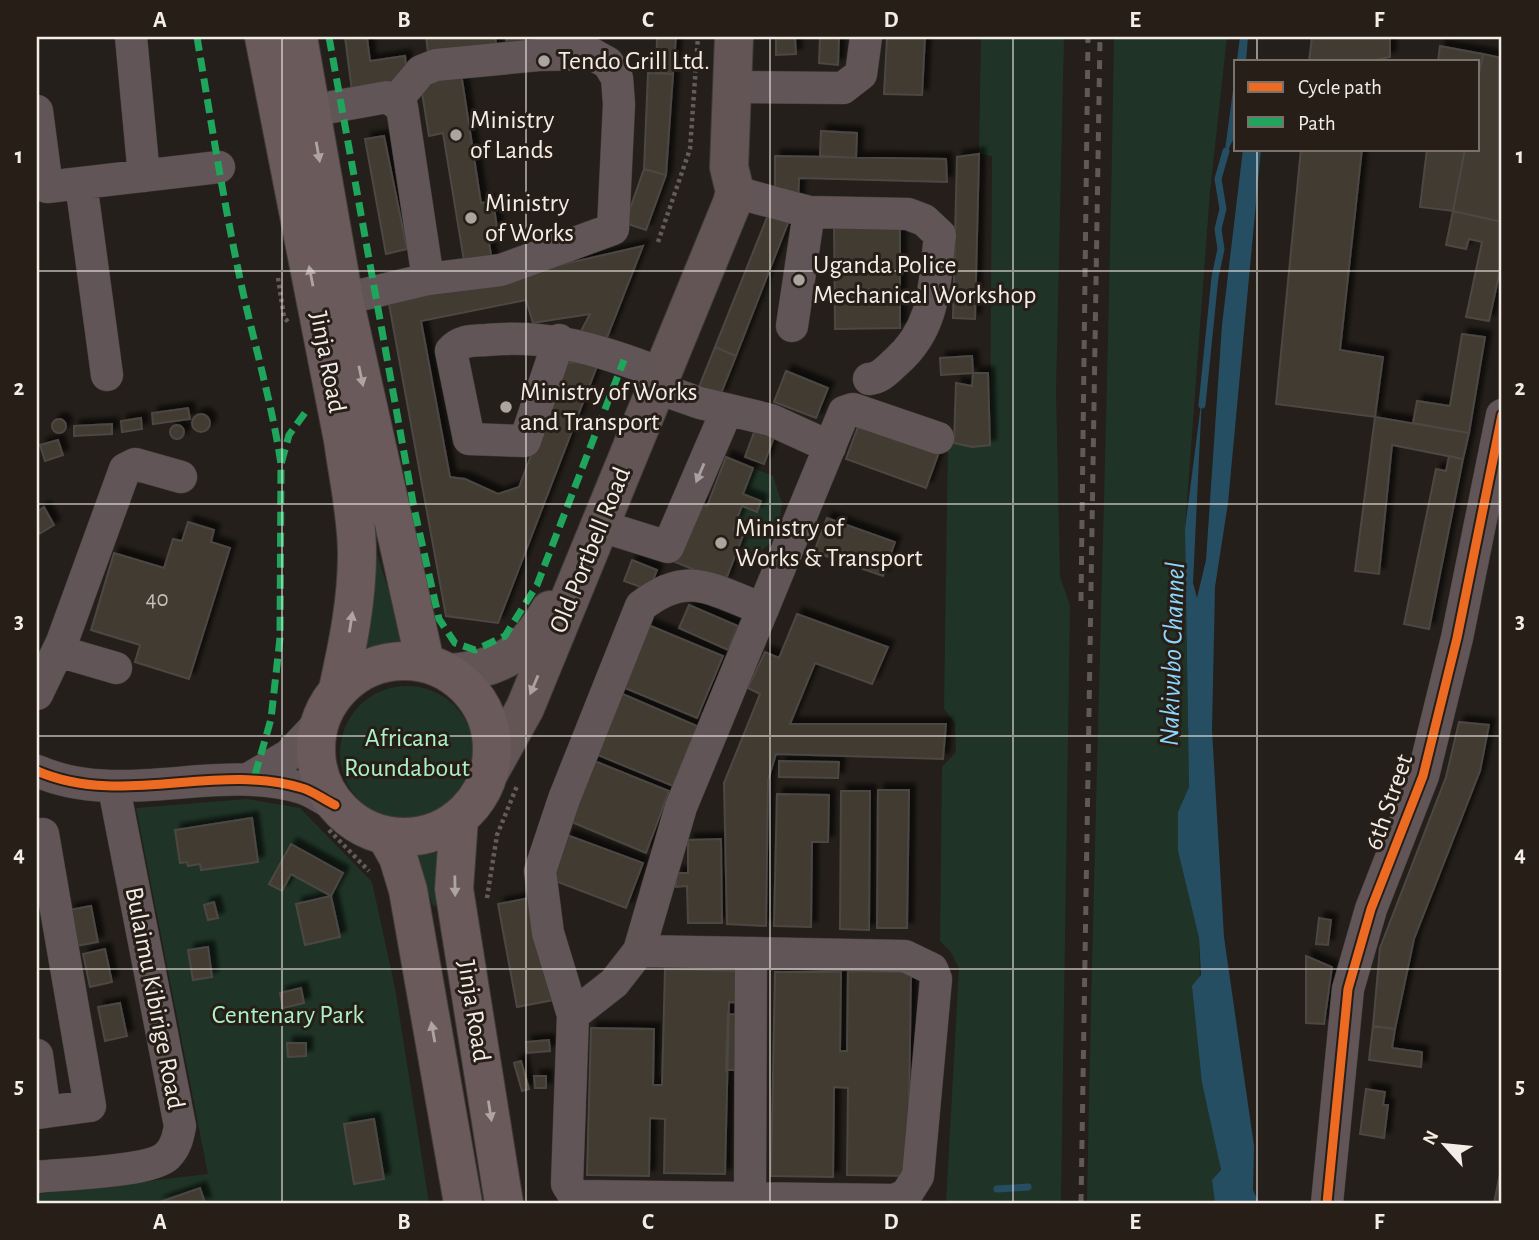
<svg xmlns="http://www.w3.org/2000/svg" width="1539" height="1240" viewBox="0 0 1539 1240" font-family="'Alegreya Sans',sans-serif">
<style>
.green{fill:#1f3427}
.water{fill:#264e62}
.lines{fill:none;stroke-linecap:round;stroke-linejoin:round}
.stream{stroke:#264e62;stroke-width:7}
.building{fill:#433a33;stroke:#4c4743;stroke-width:2;filter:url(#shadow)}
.minor-casing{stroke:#403c38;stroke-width:33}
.major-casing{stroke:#403c38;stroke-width:40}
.highway-casing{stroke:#403c38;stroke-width:40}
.path{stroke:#645b5b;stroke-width:4.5;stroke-dasharray:3.5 3.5;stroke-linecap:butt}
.minor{stroke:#615557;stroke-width:32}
.major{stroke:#635556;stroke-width:38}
.highway{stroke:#6b5a5c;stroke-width:38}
.rail{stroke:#615958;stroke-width:5;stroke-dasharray:9 9;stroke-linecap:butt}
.quiet{stroke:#20a55d;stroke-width:7;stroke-dasharray:14 7;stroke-linecap:butt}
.cycleway-casing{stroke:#271e17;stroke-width:13}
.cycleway{stroke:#ed6a23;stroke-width:9}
.oneway{fill:#afa4a2}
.oneway2{fill:#aaa1a0}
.oneway3{fill:#aba19f}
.grid{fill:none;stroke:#f3ede8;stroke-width:2;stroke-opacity:0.55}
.poi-dot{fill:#aba5a0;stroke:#271e17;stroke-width:2.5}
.labels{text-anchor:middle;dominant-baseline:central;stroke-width:6;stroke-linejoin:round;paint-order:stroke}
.number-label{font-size:23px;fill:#c7c0bb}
.poi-label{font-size:26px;fill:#f3ede8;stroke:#271e17;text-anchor:start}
.street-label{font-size:26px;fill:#f3ede8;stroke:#271e17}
.park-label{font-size:26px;fill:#abf1c6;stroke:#271e17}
.water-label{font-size:28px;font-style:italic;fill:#8dd6fd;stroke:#271e17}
.neatline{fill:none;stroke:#f3ede8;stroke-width:2.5}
.grid-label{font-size:23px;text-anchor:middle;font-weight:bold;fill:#f3ede8}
</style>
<defs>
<filter id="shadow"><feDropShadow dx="6" dy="-6" stdDeviation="2" flood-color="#0009"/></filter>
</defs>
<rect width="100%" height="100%" fill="#241f1a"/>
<path class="green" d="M981,37H1064L1056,391L1060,577L1070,605L1061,1203H946L959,968L950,951L940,941L942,767L956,752L955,723L944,709L948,441L972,447L990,445L992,156L979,154Z
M1114,37H1227L1210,191L1185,529L1189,787L1178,813V851L1199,938L1202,1083L1221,1170L1212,1180L1215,1203H1087C1094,814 1108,426 1114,37Z
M753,468L773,476L782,503L777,537L761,551L737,553L744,533L733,529L742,506L757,512L761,502L743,494Z
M374,545L406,644L393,641L363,651Z
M340 753a67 67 0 1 1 134 0a67 67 0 1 1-134 0Z
M247,799L300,808L372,882L395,988L429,1203H37V1194L208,1174L136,808Z
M441,852L440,904L433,906L416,856Z"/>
<path class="water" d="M1240,37H1248L1246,61H1236V134L1224,158Z
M1243,149H1261L1228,503L1215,587L1212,730L1224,937L1254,1146L1253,1190L1259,1203H1215L1212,1180L1221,1170L1202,1083L1192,986L1201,975L1199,938L1178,851V812L1189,787L1185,529L1202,396L1193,583L1197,598L1206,560L1222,325Z"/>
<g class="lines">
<path class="stream" d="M1202,405L1215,277L1221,249L1218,229L1223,209L1218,179L1226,151
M997,1189L1028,1187"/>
</g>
<path class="building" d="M345,37H367L370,61L405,56L408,84L352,91Z
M426,37H495L497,48L429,60Z
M506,37H545L547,47L508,51Z
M657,37H676L673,74L656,73Z
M776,37H795L796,54L776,55Z
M820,37H839L838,65L819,63Z
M887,37H925L922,95L884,94Z
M1312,37H1390V57L1371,61H1309Z
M1440,46L1483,54L1478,80V61H1438Z
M1483,54L1502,58V222L1453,211L1465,149H1478V80Z
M461,73L481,203L493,201L498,234L488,236L493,268L466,273L443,133L429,136L420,80Z
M648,73L673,74L666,175L644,169Z
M821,131L857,133L856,158L820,156Z
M384,136L407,249L386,254L365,139Z
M1301,149H1362L1340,350L1383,357L1375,417L1276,404Z
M1427,149H1465L1453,211L1420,207Z
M979,154L975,319L953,318L957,157Z
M775,156L946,159L947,182L799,178L798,205L775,196Z
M644,169L666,175L646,230L625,223Z
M1453,211L1502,222V261L1489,321L1466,317L1482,242L1469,239L1466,249L1446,245Z
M768,215L788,223L736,356L715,347Z
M834,222L900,224V328L835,329Z
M643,246L606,340L581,331L590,314L533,323L526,300L421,321L450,477L465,479L498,494L519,487L566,363L599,361L498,623L446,616L389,304Z
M1462,334L1485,337L1469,433L1413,423L1417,401L1450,406Z
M715,347L736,356L720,396L699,387Z
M972,356L973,373L941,375L940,358Z
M786,371L828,388L816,418L774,402Z
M973,373H988L990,445L972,447L954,443L956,383L972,386Z
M188,408L190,419L153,424L152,413Z
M192 423a9 9 0 1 1 18 0a9 9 0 1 1-18 0Z
M1375,417L1469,433L1463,459L1392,445L1379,574L1355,571Z
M141,418L142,429L122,432L121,421Z
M52 426a7 7 0 1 1 14 0a7 7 0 1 1-14 0Z
M112,424V434L74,436V426Z
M757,424L776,432L764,464L745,457Z
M859,424L939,452L926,488L846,459Z
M170 432a7 7 0 1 1 14 0a7 7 0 1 1-14 0Z
M58,440L63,455L45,461L40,445Z
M1449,456L1463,459L1429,629L1404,624L1436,469L1446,471Z
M726,457L753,468L743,494L761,501L757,512L742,506L733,529L744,533L725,582L675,562L698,503L707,506Z
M44,507L54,525L39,534L37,512Z
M827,518L895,542L883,576L814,552Z
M188,522L214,530L211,542L230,548L189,679L135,662L140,645L91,630L114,553L164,568L173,539L182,541Z
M632,560L657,570L649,590L624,581Z
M689,605L738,626L728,650L679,628Z
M797,614L888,647L872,684L815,663L790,724H946L943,759L776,754L768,780L766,926L727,924L724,783L760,694L748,688L765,652L779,658Z
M646,624L723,656L697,718L620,686Z
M618,692L697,726L673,786L593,753Z
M1459,722L1489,725L1480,771L1414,939L1395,1029L1373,1026L1380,948L1446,777Z
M592,760L669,791L646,853L569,821Z
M779,761L839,762L838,778L779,777Z
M878,790H909L907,928H877Z
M841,791H870L869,930L840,929Z
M777,794L829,795L828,842H812L811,927L774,926Z
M252,818L258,862L201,870L200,864L188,866L187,862L180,863L175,830Z
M567,835L643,863L626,908L550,879Z
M721,839L722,923H688L687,886L676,887V873H688V840Z
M291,844L343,873L331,896L291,874L282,891L269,884Z
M331,896L340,937L305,945L296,904Z
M535,897L554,1000L517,1007L498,904Z
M214,902L218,918L208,920L204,905Z
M91,906L98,942L76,946L69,910Z
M1319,918L1331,920L1328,945L1316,944Z
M208,947L212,977L193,980L188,950Z
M105,949L112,982L90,987L83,954Z
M1306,956L1332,967L1324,1024L1306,1023Z
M665,969L746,971L745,1003L729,1002L725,1174L664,1173L665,1119L650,1118L649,1176L587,1175L591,1028L654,1029L653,1085H662Z
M848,971L911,972L908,1176L847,1175L848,1088L834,1087L833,1177L771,1176L775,972H841L840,1051H847Z
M301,988L304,1003L283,1008L280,993Z
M120,1003L127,1036L105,1041L98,1007Z
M728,1014L750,1015L749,1070H726Z
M1373,1026L1395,1029L1392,1048L1422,1052L1421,1067L1369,1060Z
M549,1040L550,1051L527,1053L526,1042Z
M287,1043H306V1056L288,1057Z
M521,1061L529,1089L522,1091L514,1063Z
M534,1076H546V1088H535Z
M1366,1089L1385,1092L1383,1105H1388L1384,1138L1360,1134Z
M374,1119L384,1179L354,1184L344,1124Z
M1502,1164V1203H1494Z
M200,1188L205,1203H157Z"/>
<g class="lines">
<defs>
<path id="minor" d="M131,37L144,176
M732,87L843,88L861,74L866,37
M37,111L47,187L219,167
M310,111L387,97L402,107L428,279
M81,183L107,375
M735,192L809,212L792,326
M809,212L908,214L924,220L940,235C934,285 936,327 896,362C887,370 881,378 869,379
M344,299L428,279L501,270L613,229L619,104L617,78L608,63L592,54L539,55L436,65L421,71L395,102
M559,340L525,441L469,439L451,351C460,340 472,341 486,340C544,334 593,348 647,368
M657,388L700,403L771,420L830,447
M601,526L668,547L727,410
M58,651L116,668
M37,694L62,642L125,469L135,464L181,477
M37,771C122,808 215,762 302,788C313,791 324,800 335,805
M248,779L289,755L319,723
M43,834L90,1106L45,1112
M639,951L905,956L932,969L936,979L918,1176L906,1195L894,1200L580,1196L572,1192L567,1184L573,1015L548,933L540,871L564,799L641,606C689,568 713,591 763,609
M573,1015L614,983L639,951L681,807L844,412L853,409L938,438
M37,1055L45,1112L37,1113
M37,1177C64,1174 150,1172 167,1156C176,1147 178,1137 180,1126L114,788
M750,1198L751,953
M1327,1203L1348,989L1371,909L1423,776L1457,638L1502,415"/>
<path id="major" d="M452,673C502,668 525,653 550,610
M490,771L525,708L732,203L735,192L729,167L734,37"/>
<path id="highway" d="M264,37L343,440C348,477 357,516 357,554C357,600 348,644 338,689
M298,37L344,299L425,662
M316 749a88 88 0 1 1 176 0a88 88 0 1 1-176 0Z
M459,818L454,889L504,1203
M386,836L398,857L408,890L463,1203"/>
</defs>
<use href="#minor" class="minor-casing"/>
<use href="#major" class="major-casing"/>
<use href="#highway" class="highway-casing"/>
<path class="path" d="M658,242L690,149L698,37
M278,278L284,317L289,323
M329,830L369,871
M487,898L497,835L517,786"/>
<use href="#minor" class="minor"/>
<use href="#major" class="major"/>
<use href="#highway" class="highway"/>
<path class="rail" d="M1081,601L1088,37
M1081,1203L1100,37"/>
<path class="quiet" d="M197,37C211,121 224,205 242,288C255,347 272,404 281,464
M329,37L414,508L439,619L455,643L475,650L505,636L537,585L624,360
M255,775L271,719L280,638L281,464L289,435L307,410"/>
<defs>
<path id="cycleway" d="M37,771C122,808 215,762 302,788C313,791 324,800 335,805
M1327,1203L1348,989L1371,909L1423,776L1457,638L1502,415"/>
</defs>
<use href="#cycleway" class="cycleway-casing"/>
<use href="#cycleway" class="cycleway"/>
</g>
<defs><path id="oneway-solid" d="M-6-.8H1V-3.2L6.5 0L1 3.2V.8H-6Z" transform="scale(1.75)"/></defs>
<g class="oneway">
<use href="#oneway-solid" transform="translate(318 152) rotate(80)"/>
<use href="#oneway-solid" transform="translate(311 276) rotate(-101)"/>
<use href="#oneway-solid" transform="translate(361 376) rotate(78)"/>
<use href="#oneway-solid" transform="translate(351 622) rotate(-81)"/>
<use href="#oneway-solid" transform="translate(455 886) rotate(89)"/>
<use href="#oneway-solid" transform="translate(433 1032) rotate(-100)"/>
<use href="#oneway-solid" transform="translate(490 1111) rotate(81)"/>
</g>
<use class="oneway2" href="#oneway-solid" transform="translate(700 473) rotate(113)"/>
<use class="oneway3" href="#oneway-solid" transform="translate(534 685) rotate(113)"/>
<path class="grid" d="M282,37V1203M526,37V1203M770,37V1203M1013,37V1203M1257,37V61M1257,149V1203M37,271H1502M37,504H1502M37,736H1502M37,969H1502"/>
<g class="poi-dot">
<circle cx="544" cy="61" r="7"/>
<circle cx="456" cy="135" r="7"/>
<circle cx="471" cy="218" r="7"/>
<circle cx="799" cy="280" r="7"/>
<circle cx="506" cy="407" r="7"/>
<circle cx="721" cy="543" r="7"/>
</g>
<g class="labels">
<g class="number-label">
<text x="157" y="599">40</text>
</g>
<g class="poi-label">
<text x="558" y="61">Tendo Grill Ltd.</text>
<text x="470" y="120">Ministry<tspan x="470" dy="30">of Lands</tspan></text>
<text x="485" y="203">Ministry<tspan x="485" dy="30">of Works</tspan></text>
<text x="813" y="265">Uganda Police<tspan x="813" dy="30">Mechanical Workshop</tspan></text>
<text x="520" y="392">Ministry of Works<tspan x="520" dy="30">and Transport</tspan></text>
<text x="735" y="528">Ministry of<tspan x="735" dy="30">Works &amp; Transport</tspan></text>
</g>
<g class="street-label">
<text transform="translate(328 362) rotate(79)">Jinja Road</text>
<text transform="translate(590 550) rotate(-68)">Old Portbell Road</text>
<text transform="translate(1389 802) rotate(-71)">6th Street</text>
<text transform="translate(155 998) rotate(79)">Bulaimu Kibirige Road</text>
<text transform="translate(474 1011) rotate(81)">Jinja Road</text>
</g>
<g class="park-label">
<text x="407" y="738">Africana<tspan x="407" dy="30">Roundabout</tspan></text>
<text x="288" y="1015">Centenary Park</text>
</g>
<g class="water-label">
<text transform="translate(1173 654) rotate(-88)">Nakivubo Channel</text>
</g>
</g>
<rect width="1539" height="1240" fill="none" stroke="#271e17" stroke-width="77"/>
<rect x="1234" y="60" width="245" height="91" fill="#271e17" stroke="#79716b" stroke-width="2"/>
<rect x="1248" y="82" width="35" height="10" fill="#ed6a23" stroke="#79716b" stroke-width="2"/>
<text x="1298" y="94" font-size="21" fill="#f3ede8">Cycle path</text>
<rect x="1248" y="117" width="35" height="10" fill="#20a55d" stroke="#79716b" stroke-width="2"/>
<text x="1298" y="130" font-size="21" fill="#f3ede8">Path</text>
<g transform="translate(1445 1145) rotate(297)" stroke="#271e17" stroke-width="5" paint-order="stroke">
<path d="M0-5L12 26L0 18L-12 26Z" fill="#f3ede8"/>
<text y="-10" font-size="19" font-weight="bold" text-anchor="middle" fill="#f3ede8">N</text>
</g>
<rect x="38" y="38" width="1462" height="1164" class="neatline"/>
<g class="grid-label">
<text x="160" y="27">A</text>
<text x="404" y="27">B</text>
<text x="648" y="27">C</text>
<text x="891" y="27">D</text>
<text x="1135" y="27">E</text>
<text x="1379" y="27">F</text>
<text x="19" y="163">1</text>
<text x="1520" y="163">1</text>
<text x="19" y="395">2</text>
<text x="1520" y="395">2</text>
<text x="19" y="628">3</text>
<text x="1520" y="628">3</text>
<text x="19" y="861">4</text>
<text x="1520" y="861">4</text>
<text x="19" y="1093">5</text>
<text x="1520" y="1093">5</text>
<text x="160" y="1229">A</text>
<text x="404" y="1229">B</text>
<text x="648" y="1229">C</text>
<text x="891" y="1229">D</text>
<text x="1135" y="1229">E</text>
<text x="1379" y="1229">F</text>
</g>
</svg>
